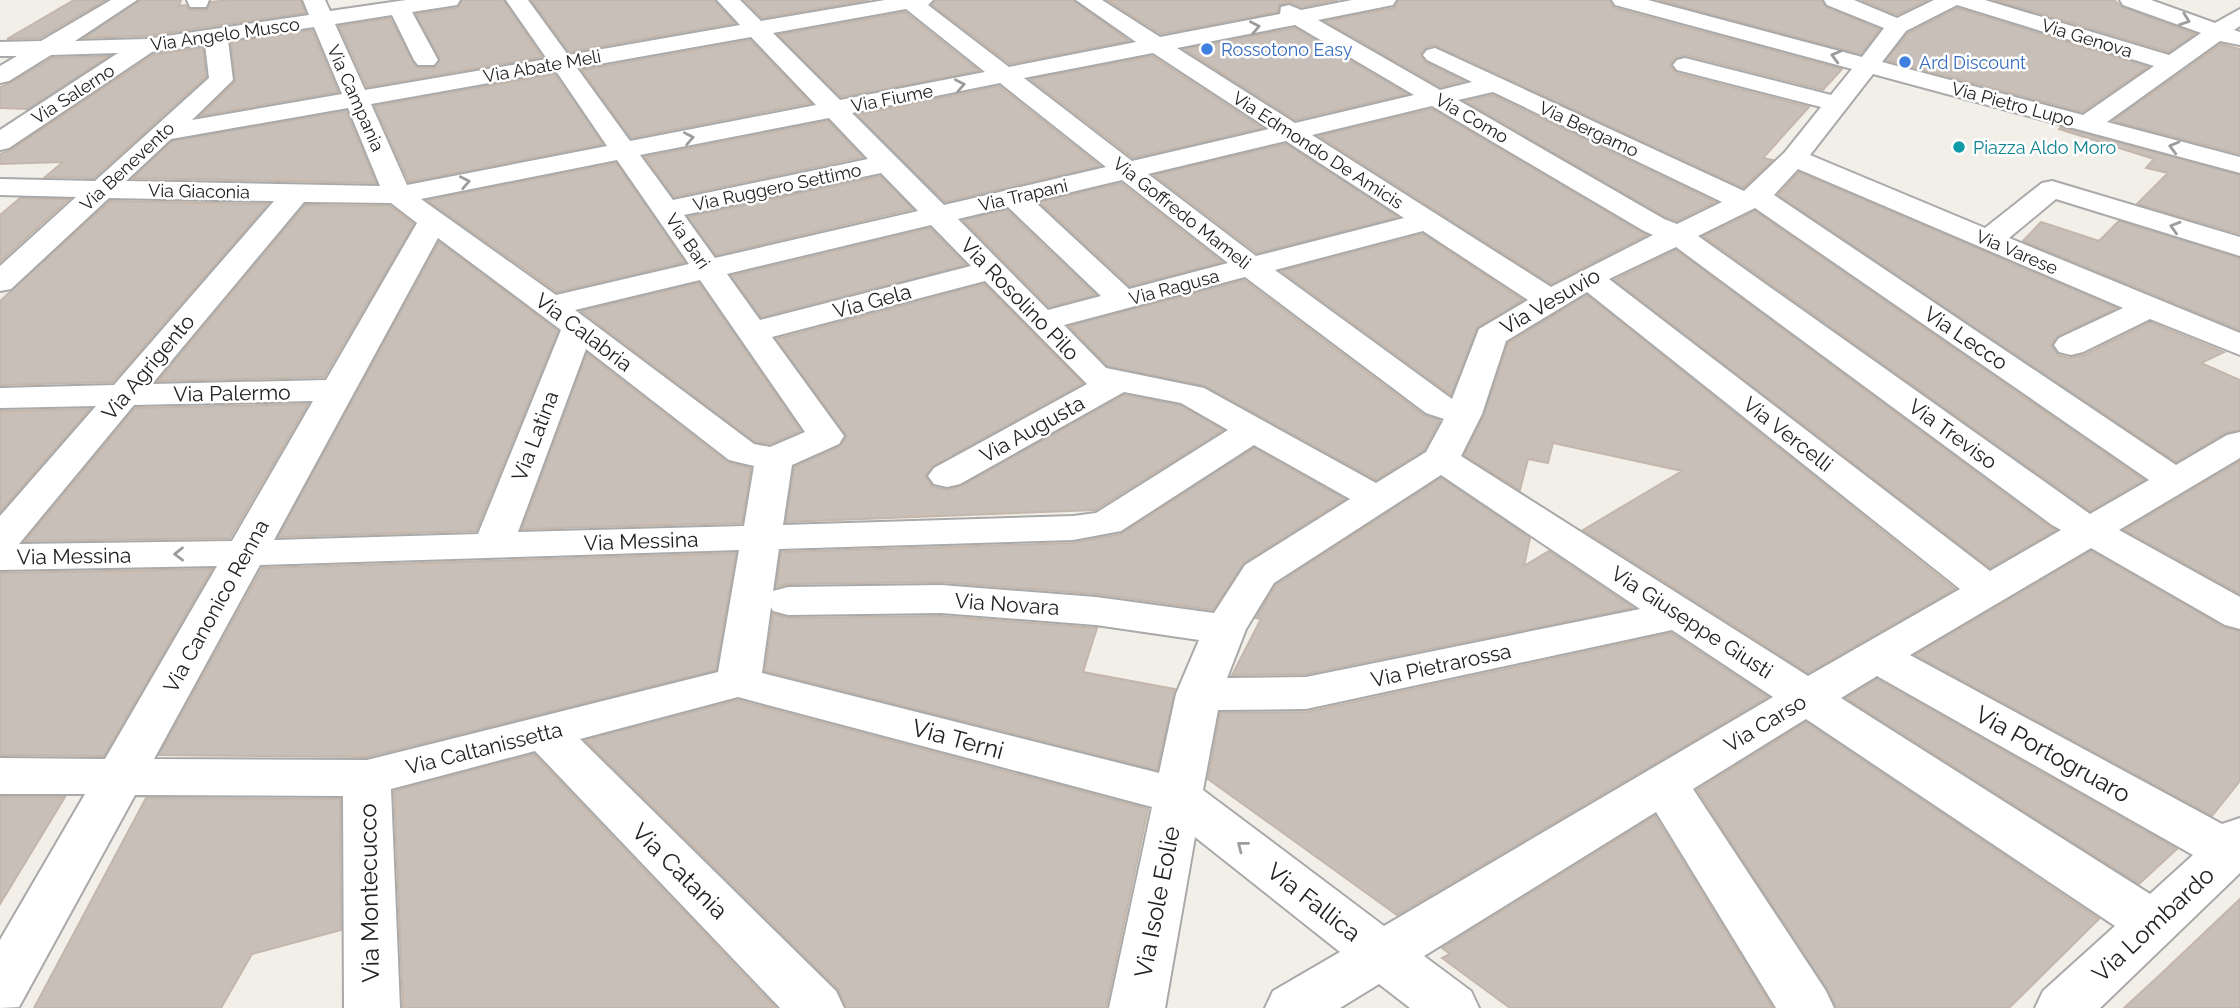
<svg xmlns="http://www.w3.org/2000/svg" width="2240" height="1008" viewBox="0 0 2240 1008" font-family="Raleway,sans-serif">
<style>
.building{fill:#c7bfb8;stroke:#c4b6ab;stroke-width:2}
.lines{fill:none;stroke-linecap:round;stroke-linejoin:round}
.minor-casing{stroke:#a9a9a9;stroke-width:4}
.minor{fill:#fff;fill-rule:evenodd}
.oneway{stroke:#9c9c9c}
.shop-dot{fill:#3f7fe0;stroke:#fff;stroke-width:2.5}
.culture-dot{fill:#0f9aa8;stroke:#fff;stroke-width:2.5}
.labels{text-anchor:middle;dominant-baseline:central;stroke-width:5;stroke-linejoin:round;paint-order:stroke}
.far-street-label{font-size:18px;fill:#222;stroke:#fff}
.far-shop-label{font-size:18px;fill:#366cbe;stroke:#fff;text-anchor:start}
.far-culture-label{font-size:18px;fill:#0d838f;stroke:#fff;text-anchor:start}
.street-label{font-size:21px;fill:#222;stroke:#fff}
.near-street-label{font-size:24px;fill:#222;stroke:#fff}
</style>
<rect width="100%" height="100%" fill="#f2efe9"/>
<path class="building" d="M74,0H106L40,38L7,39Z
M139,0H181L179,6L186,5L190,10H206L211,2L229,0H301L305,13L146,36L84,38Z
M463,0H503L542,57L367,87L339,26L390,18L416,67L434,68L440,59L416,14L457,8Z
M531,0H714L735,23L569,52Z
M744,0H869L762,18Z
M936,0H1073L1129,41L1010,64L932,5Z
M1107,0H1338L1301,7L1288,2L1279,5L1278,12L1161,34Z
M1399,0H1609L1614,8L1842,69L1823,90L1686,55L1675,58L1670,65L1676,73L1809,107L1763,158L1773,160L1743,188L1434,45L1426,47L1421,53L1425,62L1464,81L1440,87L1325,21L1394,8Z
M1658,0H1821L1826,7L1880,29L1861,54Z
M1861,0H1928L1897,15Z
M1994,0H2114L2122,7L2195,34L2169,52Z
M1957,8L2148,67L2082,112L1886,60L1908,33Z
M905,12L979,71L841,97L778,35Z
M1295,28L1407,94L1295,120L1184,49Z
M312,30L338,92L200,116L235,82L231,42Z
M750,40L811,103L631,138L582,70Z
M2221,44L2240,49V154L2113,121Z
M203,47L206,77L94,178L45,177L63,162L0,164V154L10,150L153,55Z
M109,56L28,109L0,108V87L10,83L52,58Z
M1152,56L1262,128L1133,158L1030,79Z
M555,74L603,144L409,182L375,106Z
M999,86L1100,166L945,202L857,115Z
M1493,95L1716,202L1677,221L1665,217L1465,101Z
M1432,109L1643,233L1647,235L1551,284L1319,136Z
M346,111L376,183L133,178L172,141Z
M828,121L863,157L674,197L645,157Z
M2061,127L2240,175V234L2137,204L2168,173L2146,168L2154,159L2059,129Z
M1286,144L1398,217L1257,253L1154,175Z
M616,163L685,262L557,292L427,200Z
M1799,172L2117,308L2058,336L2051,345L2058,355L2070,358L2084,355L2150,322L2224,352L2201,363L2240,380V430L2226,433L2176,462L1778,195Z
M880,176L913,209L716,255L688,217Z
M1121,183L1222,262L1130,286L1039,202Z
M20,198L69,199L0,262V215Z
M110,201L268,204L113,382L0,385V301Z
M305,205L390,206L414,224L324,377L158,381Z
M1007,210L1096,295L1049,307L963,220Z
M1755,211L2144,480L2090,511L1703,236Z
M2119,221L2240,258V330L2023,241L2041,222L2099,241Z
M930,228L966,265L761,317L731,276Z
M1423,234L1523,300L1477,328L1451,395L1281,271Z
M439,242L558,331L476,531L278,537Z
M1676,250L2050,527L2056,530L1990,568L1614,280Z
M1244,280L1424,415L1440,420L1424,450L1376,480L1205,386L1107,366L1069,326Z
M699,283L801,431L770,444L755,442L581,311Z
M984,284L1083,383L933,466L925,476L933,487L948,490L961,486L1124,395L1180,405L1223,430L1095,510L786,522L794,467L840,446L847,436L776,339Z
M1587,295L1955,589L1808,673L1583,530L1682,471L1553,443L1548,463L1528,459L1520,490L1464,455L1484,415L1508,343Z
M587,353L727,462L751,468L742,523L522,529Z
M308,404L230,538L25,541L135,408Z
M90,409L0,512V411Z
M1254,448L1345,499L1244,563L1213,610L1096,594L941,582L788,584L776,587L781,552L1073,543L1121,534Z
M2240,461V594L2124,530Z
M1441,478L1530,538L1524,566L1549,551L1633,608L1306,674L1232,675L1261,619L1256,618L1276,585Z
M2091,551L2224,627L2240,631V781L2212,816L1915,655Z
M736,553L716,670L367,757L159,755L262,568Z
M212,569L104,756L0,755V573Z
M773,614L788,618L941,616L1097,628L1083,672L1175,689L1157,770L765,671Z
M1671,633L1768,697L1397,915L1208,779L1220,713L1307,712Z
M1877,679L2177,849L2139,884L1846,698Z
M738,700L1148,809L1106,1008H846L838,989L585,740Z
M1806,722L2099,919L2009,1008H1836L1828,990L1697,790Z
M534,754L776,1008H403L394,791Z
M0,797H65L0,904Z
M146,798L340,799L341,930L252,954L221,1008H34Z
M1655,816L1773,1008H1510L1442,958L1450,954L1442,948Z
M2240,899V1008H2124L2163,972Z"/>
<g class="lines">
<defs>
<path id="minor" d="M111,0H137L75,41L146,39L309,15L303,0H325L330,11L406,0H460L457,5L412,12L438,60L434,65H418L414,60L392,15L335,24L365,90L547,59L506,0H528L568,55L740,25L717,0H740L761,21L885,0H933L928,5L1009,67L1136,42L1076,0H1102L1160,37L1280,14L1281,7L1289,5L1301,10L1352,0H1396L1393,5L1318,20L1440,90L1472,82L1427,60L1423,55L1427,50L1435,48L1744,191L1785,152L1821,107L1677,70L1673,65L1677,60L1685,58L1831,95L1852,69L1615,5L1612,0H1648L1862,57L1884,28L1827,5L1824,0H1854L1897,18L1934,0H1985L2169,55L2201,33L2123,5L2120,0H2151L2215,23L2240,9V26L2234,30L2240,32V45L2220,41L2107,122L2240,157V173L1873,74L1810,155L1985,228L2042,183L2052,181L2240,237V256L2056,199L2009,238L2240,333V355L2150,319L2083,352L2071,355L2059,352L2054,345L2059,338L2123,308L1798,169L1774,195L2176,465L2227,435L2240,432V458L2119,530L2240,597V629L2225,625L2091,548L1910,655L2222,824L2240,818V873L2100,1008H2035L2043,991L2115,926L1806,719L1693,789L1826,991L1834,1008H1776L1656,812L1424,956L1471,991L1479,1008H1410L1379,984L1340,1008H1265L1273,991L1340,952L1195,837L1165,1008H1109L1152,807L738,697L580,739L836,991L844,1008H780L535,751L391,789L400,1008H344L343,796L135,795L19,1007L0,1008V940L85,794H0V758L105,759L217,566L0,570V516L96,406L0,408V388L114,385L274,201L109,198L11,289L0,291V266L76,197L0,195V179L95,181L209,78L205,44L152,52L9,148L0,150V130L118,53L51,55L9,81L0,83V66L17,56H0V42L41,41ZM1957,5L2154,66L2083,115L1882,62L1906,31ZM906,9L985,72L840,100L773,33ZM1295,25L1414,95L1295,123L1177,48ZM314,27L342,94L192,120L233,80L228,40ZM751,37L816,105L630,141L577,68ZM1153,53L1269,129L1132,161L1024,78ZM556,71L607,146L407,185L371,104ZM1000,83L1106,167L944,205L852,113ZM1493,92L1722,202L1677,224L1664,219L1458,100ZM1432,106L1644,231L1653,235L1551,287L1312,135ZM348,108L380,186L126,181L171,139ZM829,118L868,159L673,200L640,155ZM1286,141L1404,218L1256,256L1148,174ZM617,160L689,264L556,295L421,199ZM881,173L918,211L715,258L684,215ZM1122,180L1228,263L1129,289L1034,201ZM304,202L391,203L417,223L326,380L152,384ZM1008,207L1101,296L1048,310L958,219ZM1755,208L2149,480L2090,514L1698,236ZM931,225L971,266L760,320L727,274ZM1423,231L1528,300L1479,329L1452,399L1275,270ZM438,238L561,330L478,534L274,540ZM1676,247L2052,525L2061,530L1990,571L1609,279ZM1245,277L1426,413L1444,419L1426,452L1376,483L1204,388L1106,368L1064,325ZM700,280L805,432L770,447L754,444L575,310ZM985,281L1087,384L934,468L928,476L934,484L947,487L960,484L1124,392L1181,403L1228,430L1096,513L1073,516L783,525L792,465L839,444L844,436L772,337ZM1587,292L1960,589L1808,676L1461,456L1482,414L1506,341ZM586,349L729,460L754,466L744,526L518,532ZM313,401L232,541L19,544L134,405ZM1254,445L1350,499L1245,565L1214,613L1096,597L941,585L788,587L773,591L779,549L1073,540L1121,531ZM1441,475L1640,609L1306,677L1227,678L1246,629L1274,583ZM739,550L718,672L367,760L154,759L260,565ZM771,607L773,611L788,615L941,613L1096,625L1199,640L1176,694L1159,773L762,673ZM1672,630L1773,697L1384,926L1203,790L1218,710L1306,709ZM1877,676L2193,855L2150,894L1841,698Z
M187,0H209L206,7H190Z"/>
</defs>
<use href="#minor" class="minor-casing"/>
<use href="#minor" class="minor"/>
</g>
<defs><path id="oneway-chevron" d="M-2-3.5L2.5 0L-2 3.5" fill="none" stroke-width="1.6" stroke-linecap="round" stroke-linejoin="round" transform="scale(1.75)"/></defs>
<g class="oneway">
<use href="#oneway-chevron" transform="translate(2185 20) rotate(20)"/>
<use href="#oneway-chevron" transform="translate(1255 27) rotate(-11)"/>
<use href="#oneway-chevron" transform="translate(1836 56) rotate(-165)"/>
<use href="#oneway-chevron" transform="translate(960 85) rotate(-11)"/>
<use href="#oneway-chevron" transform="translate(689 138) rotate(-11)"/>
<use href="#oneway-chevron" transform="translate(2174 147) rotate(-165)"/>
<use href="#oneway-chevron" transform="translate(465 182) rotate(-11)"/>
<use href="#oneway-chevron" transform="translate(2175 227) rotate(-163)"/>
<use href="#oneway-chevron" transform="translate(179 554) rotate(179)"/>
<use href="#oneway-chevron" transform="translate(1242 846) rotate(-142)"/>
</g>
<g class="shop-dot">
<circle cx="1207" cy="49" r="7"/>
<circle cx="1905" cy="62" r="7"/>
</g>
<circle class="culture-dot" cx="1959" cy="147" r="7"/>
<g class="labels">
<g class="far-street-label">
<text transform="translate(225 34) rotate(-8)">Via Angelo Musco</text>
<text transform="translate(2087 38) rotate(17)">Via Genova</text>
<text transform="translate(542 66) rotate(-10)">Via Abate Meli</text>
<text transform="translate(73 94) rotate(-33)">Via Salerno</text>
<text transform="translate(356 98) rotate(66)">Via Campania</text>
<text transform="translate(892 98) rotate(-11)">Via Fiume</text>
<text transform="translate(2013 104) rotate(15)">Via Pietro Lupo</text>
<text transform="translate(1472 118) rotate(30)">Via Como</text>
<text transform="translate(1589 129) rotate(25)">Via Bergamo</text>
<text transform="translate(1318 150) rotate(33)">Via Edmondo De Amicis</text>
<text transform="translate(127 166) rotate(-43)">Via Benevento</text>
<text transform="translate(777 187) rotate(-12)">Via Ruggero Settimo</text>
<text transform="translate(199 191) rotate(1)">Via Giaconia</text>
<text transform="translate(1023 195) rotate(-13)">Via Trapani</text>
<text transform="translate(1182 213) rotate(38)">Via Goffredo Mameli</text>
<text transform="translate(688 241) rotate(55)">Via Bari</text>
<text transform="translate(2017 252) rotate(23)">Via Varese</text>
<text transform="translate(1174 287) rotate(-15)">Via Ragusa</text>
</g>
<g class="far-shop-label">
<text x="1221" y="49">Rossotono Easy</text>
<text x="1919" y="62">Ard Discount</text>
</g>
<g class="far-culture-label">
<text x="1973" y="147">Piazza Aldo Moro</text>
</g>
<g class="street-label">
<text transform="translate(1020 299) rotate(46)">Via Rosolino Pilo</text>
<text transform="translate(872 301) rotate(-15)">Via Gela</text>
<text transform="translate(1550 301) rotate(-30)">Via Vesuvio</text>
<text transform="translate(584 332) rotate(37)">Via Calabria</text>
<text transform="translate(1966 338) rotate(34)">Via Lecco</text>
<text transform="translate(148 367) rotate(-50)">Via Agrigento</text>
<text transform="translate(232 393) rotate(-1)">Via Palermo</text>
<text transform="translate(1032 429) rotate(-29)">Via Augusta</text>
<text transform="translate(1788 434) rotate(38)">Via Vercelli</text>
<text transform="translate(1953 434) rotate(36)">Via Treviso</text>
<text transform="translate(535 436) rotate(-69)">Via Latina</text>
<text transform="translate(641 541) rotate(-2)">Via Messina</text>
<text transform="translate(74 556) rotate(-1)">Via Messina</text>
<text transform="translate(1007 604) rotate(4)">Via Novara</text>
<text transform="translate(216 606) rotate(-61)">Via Canonico Renna</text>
<text transform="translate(1692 622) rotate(33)">Via Giuseppe Giusti</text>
<text transform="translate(1441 665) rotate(-12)">Via Pietrarossa</text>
<text transform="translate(1765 723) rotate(-31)">Via Carso</text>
<text transform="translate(484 748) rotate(-14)">Via Caltanissetta</text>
</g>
<g class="near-street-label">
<text transform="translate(958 739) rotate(15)">Via Terni</text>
<text transform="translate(2053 754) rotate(29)">Via Portogruaro</text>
<text transform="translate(680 871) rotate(45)">Via Catania</text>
<text transform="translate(369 893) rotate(-91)">Via Montecucco</text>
<text transform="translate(1157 902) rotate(-79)">Via Isole Eolie</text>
<text transform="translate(1314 902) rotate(38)">Via Fallica</text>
<text transform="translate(2153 924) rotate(-43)">Via Lombardo</text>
</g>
</g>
</svg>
